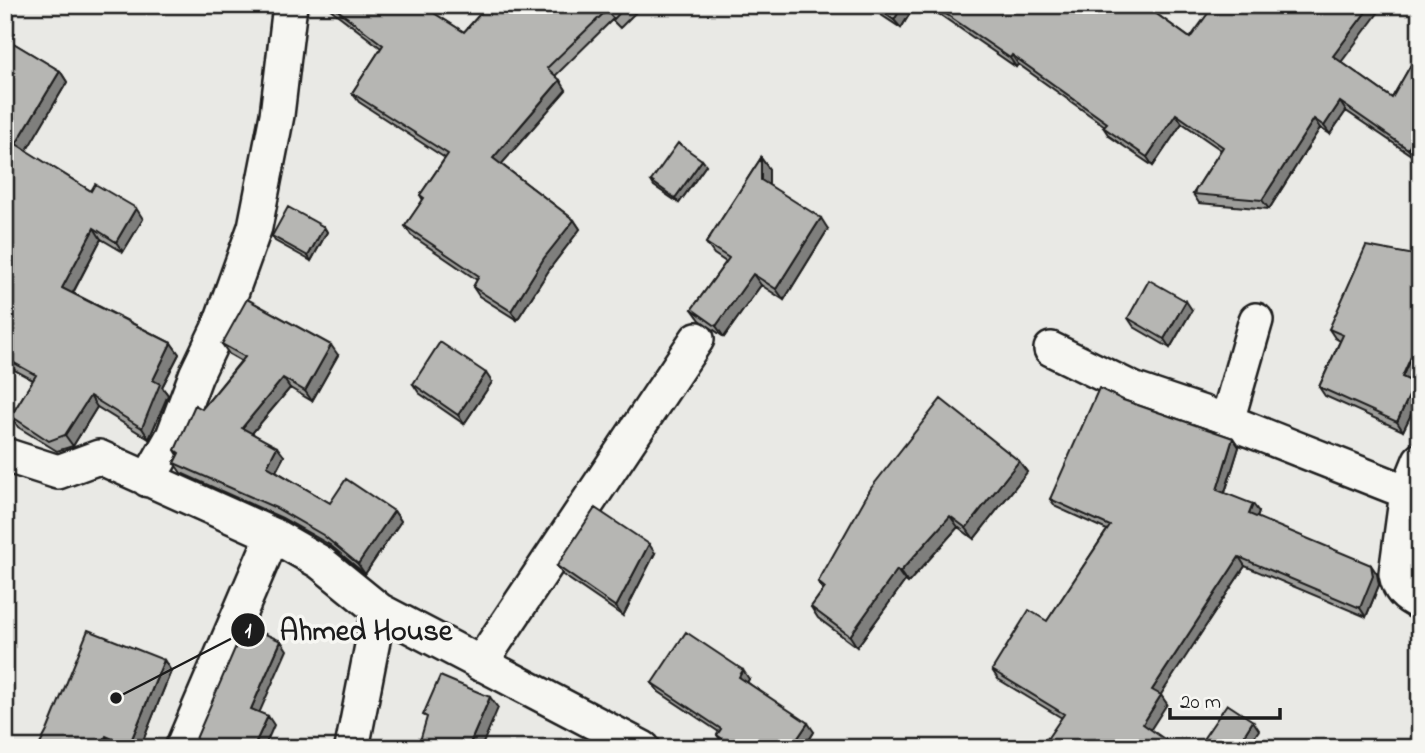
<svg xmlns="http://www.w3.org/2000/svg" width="1425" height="753" viewBox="0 0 1425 753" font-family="'Indie Flower',sans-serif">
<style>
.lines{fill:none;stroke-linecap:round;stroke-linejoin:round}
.street-casing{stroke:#1c1c1c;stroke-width:38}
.street{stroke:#f6f6f2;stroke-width:33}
.wall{fill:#9d9d9a;stroke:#1c1c1c;stroke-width:2}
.shaded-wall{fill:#7f7f7d;stroke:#1c1c1c;stroke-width:2}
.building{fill:#b6b6b3;stroke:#1c1c1c;stroke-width:2}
.leader{fill:none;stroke:#1c1c1c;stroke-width:2.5}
.callout-dot{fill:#1c1c1c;stroke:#f6f6f2;stroke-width:2.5}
.mark-label{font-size:21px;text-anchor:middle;font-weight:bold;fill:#fff}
.callout-label{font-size:30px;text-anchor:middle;font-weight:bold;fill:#1c1c1c;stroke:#f6f6f2;stroke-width:7;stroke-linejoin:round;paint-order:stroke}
</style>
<rect width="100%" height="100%" fill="#e9e9e5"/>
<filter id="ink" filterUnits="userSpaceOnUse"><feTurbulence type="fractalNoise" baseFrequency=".0143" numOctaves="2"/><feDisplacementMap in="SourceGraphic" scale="14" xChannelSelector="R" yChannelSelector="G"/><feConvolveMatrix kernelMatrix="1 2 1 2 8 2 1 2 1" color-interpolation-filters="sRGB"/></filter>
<g filter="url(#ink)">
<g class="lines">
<defs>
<path id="street" d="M1051,349L1135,390L1227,421L1407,492L1396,574C1399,590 1405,596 1420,603
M1227,421L1256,320
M5,455L58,472L99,457L273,535L320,562L379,610L643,748
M148,480L173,436L196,375L219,327L255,227L277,115L290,5
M1407,492L1420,460
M480,664L697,339
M182,748L273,535
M352,748L379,610"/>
</defs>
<use href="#street" class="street-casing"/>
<use href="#street" class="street"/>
</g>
<path class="wall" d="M325,5H421L464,32L488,5H643L620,28L612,20L555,76L566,90L501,164L574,220L580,229L551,267L517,320L479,296L473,287L477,280L411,235L405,226L423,200L420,195L445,158L359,102L352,93L381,48Z
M866,5H915L901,28Z
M926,5H1144L1190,38L1341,62L1392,98L1420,49V147L1414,157L1346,111L1330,134L1320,128L1269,209L1199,203L1193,194L1221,150L1182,123L1153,166L1109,136L1103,127L1105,126L1018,64L1016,67Z
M5,38L60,71L67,82L26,151L91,191L143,219L123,252L101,239L73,293L171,343L179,354L162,387L168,395L149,439L97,407L73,446L57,451L18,427L11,416L33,380L5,365Z
M761,158L769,169V185L828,229L784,300L761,285L724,337L700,320L692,309L726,262L714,254L706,243Z
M702,160L706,165L679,203L654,186L651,181Z
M324,227L327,232L311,261L275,241L272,236Z
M1420,256V360L1410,380L1415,383L1420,389V396L1403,431L1325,396L1319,387L1340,341L1335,338L1329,329Z
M1192,310L1170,348L1134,327L1128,318Z
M222,344L338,355L312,401L290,388L252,433L284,456L276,471L330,503L394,511L401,521L365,574L330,545L282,518L181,473L174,463L178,455L175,450L202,409L241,361L229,354Z
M492,382L464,424L419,393L413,384Z
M1123,400L1233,438L1239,447L1225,493L1259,512L1257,518L1377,574L1379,585L1366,617L1245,566L1160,695L1167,704L1062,718L998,679L992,670L1047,621L1107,530L1056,507L1050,499Z
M1019,461L1027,472L974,539L958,527L908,583L905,581L857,647L818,618L811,607L823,590L818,582Z
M1420,536V573L1411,562Z
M655,553L623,616L563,575L557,566Z
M164,660L171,671L140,748H116L113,747L38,748Z
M749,679L747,682L814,732L804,748H728L723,744L717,735L719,732L659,692L652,683Z"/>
<path class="shaded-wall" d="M903,5H915L901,28L894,20Z
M1371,5H1384L1339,65L1333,56Z
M1012,55L1018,64L1016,67L1010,58Z
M60,71L67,82L24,155L16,144Z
M560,80L566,90L499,167L493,158Z
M1340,102L1346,111L1330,134L1324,126Z
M1176,114L1182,123L1153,166L1147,157Z
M1314,119L1320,128L1269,209L1262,200Z
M1420,128V147L1414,157L1408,149Z
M761,158L769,169V191L761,180Z
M702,160L706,165L679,203L675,198Z
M136,208L143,219L123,252L116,242Z
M821,218L828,229L784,300L776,289Z
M574,220L580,229L551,267L517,320L511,311L544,258Z
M324,227L327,232L311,261L308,256Z
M94,228L101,239L70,298L62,288Z
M753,274L761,285L724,337L716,326Z
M1186,301L1192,310L1170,348L1164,339Z
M1420,309V327L1415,320Z
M1420,337V360L1408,386L1402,377Z
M171,343L179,354L162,387L168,395L149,439L142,428L153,380Z
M331,345L338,355L312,401L305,391Z
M486,373L492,382L464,424L458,415Z
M283,378L290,388L248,438L242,428Z
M1415,383L1420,389V396L1403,431L1397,422Z
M90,396L97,407L73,446L65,435Z
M1233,438L1239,447L1223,498L1217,490Z
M277,447L284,456L274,475L267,466Z
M1019,461L1027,472L974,539L966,528Z
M1253,504L1259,512L1255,523L1249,514Z
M394,511L401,521L365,574L358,564Z
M950,516L958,527L908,583L900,572Z
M649,544L655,553L623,616L616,607Z
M1239,557L1245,566L1158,699L1152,690Z
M1371,565L1377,574L1379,585L1366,617L1360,608Z
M897,570L905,581L857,647L850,636Z
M281,641L287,650L257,718L251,709Z
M164,660L171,671L140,748H131L129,746Z
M743,670L749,679L745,686L739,677Z
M1161,695L1167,704L1149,732L1143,724Z
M490,697L498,708L481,748H468Z
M268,716L274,725L264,748H253Z
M1253,721L1259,730L1247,748H1236Z
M808,723L814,732L804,748H791Z
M106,736L113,747L112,748H100Z"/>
<path class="building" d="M331,5H421L464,32L488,5H627L614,19L606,11L547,68L560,80L493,158L574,220L544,258L511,311L473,287L479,276L405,226L424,198L420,195L448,154L352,93L383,45Z
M873,5H903L894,20Z
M933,5H1144L1190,38L1214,5H1371L1333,56L1392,98L1420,49V128L1408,149L1340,102L1324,126L1314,119L1262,200L1193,194L1223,147L1176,114L1147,157L1103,127L1107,123L1012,55L1010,58Z
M5,38L60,71L16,144L91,191L95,184L136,208L116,242L94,228L62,288L171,343L153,380L160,384L142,428L90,396L65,435L49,441L11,416L36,375L5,358Z
M678,143L702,160L675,198L651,181Z
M761,158V180L821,218L776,289L753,274L716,326L692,309L729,258L706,243Z
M288,207L324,227L308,256L272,236Z
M1366,246L1420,256V309L1415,320L1420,322V337L1402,377L1415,383L1397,422L1319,387L1343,335L1329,329Z
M1149,280L1186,301L1164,339L1128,318Z
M247,299L331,345L305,391L283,378L242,428L277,447L267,466L330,503L346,479L394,511L358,564L323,535L276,508L174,463L179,453L175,450L195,405L202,409L245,357L222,344Z
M440,342L486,373L458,415L413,384Z
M1099,388L1123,400L1233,438L1217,490L1253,504L1249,514L1371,565L1373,576L1360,608L1239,557L1152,690L1161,695L1143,724L1177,748H1041L1064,714L992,670L1029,610L1047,621L1110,526L1050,499Z
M941,399L1019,461L966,528L950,516L900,572L897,570L850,636L811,607L825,588L818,582L871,488Z
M595,508L649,544L616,607L557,566Z
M1420,536V565L1411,562Z
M245,625L281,641L251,709L268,716L253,748H192Z
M88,630L164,660L129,746L106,736L100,748H38L47,731Z
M686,632L743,670L739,677L808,723L791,748H735L717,735L721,729L652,683Z
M440,676L490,697L468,748H418L427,717L423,715Z
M1227,704L1253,721L1236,748H1197Z
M944,743L951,748H942Z"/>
</g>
<path class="leader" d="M116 698L248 630"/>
<g class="callout-dot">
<circle cx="116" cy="698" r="7"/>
<circle cx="248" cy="630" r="18"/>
</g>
<g class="mark-label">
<text x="248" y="637">1</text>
</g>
<g class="callout-label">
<text x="366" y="640">Ahmed House</text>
</g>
<rect width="1425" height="753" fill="none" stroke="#f6f6f2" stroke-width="28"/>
<rect x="14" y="14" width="1397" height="725" fill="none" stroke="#1c1c1c" stroke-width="2.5" filter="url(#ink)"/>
<path d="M1170 708v10h110v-10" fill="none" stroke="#1c1c1c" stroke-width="3.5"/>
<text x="1180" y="708" font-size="21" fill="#1c1c1c" stroke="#f6f6f2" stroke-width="5" paint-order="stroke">20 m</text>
</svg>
